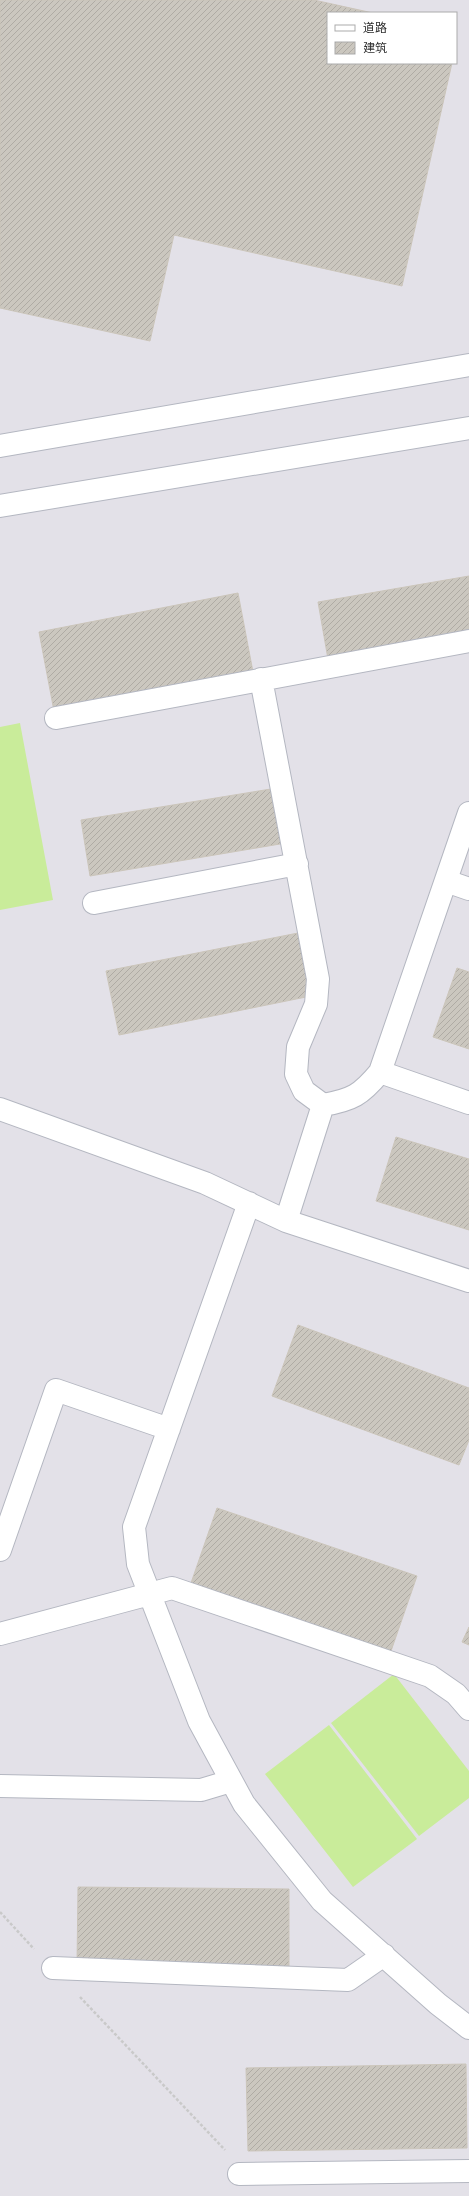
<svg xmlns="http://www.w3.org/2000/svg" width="469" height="2196" viewBox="0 0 469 2196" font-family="'Noto Sans','Noto Sans SC',sans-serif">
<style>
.industrial{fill:#e3e1e8;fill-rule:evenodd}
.pitch{fill:#c9ec9a}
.building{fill:url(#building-hatch);stroke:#cbc5ba}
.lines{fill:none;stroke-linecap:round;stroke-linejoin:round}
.minor-casing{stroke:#b4b7c1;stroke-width:24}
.path{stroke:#c9c9c9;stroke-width:2.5;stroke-dasharray:3 2;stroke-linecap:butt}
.minor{stroke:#fff;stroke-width:22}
</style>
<defs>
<pattern id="building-hatch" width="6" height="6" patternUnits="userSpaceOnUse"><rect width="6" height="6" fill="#cbc7bf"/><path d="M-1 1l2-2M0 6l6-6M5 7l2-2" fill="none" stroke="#afaba4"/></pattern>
</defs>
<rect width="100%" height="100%" fill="#efe9e1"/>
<path class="industrial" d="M0,0H469V2196H0ZM328,13H456V63H328Z"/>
<path class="pitch" d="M20,723L53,900L0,910V727Z
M394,1674L469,1771V1798L419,1836L331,1723Z
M329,1725L417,1839L353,1887L265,1774Z"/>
<path class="building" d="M0,0H314L373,13H328V63H452L402,286L174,235L150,341L0,308Z
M469,576V634L328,659L318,602Z
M238,593L253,672L54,711L39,632Z
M277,788L286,843L90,876L81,820Z
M298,933L311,996L119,1035L106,971Z
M457,968L469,972V1049L433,1037Z
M396,1137L469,1159V1230L376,1201Z
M298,1325L469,1388V1440L459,1465L272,1396Z
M217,1508L417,1576L391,1651L191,1583Z
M469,1627V1645L462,1642Z
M78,1887L289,1889V1967L77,1965Z
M466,2064L467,2148L248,2151L246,2068Z"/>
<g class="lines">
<defs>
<path id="minor" d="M0,446L469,365
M0,506L469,428
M261,679L318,979L316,1004L298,1047L296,1074L304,1091L323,1105C352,1100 361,1095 380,1072L469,813
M56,718L469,641
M446,881L469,889
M94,903L297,864
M380,1072L469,1103
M0,1109L205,1183L286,1221L469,1281
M249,1203L134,1527L138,1564L199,1721L244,1804L322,1901L438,2004L469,2028
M286,1221L323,1105
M0,1550L56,1390L169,1429
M0,1634L172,1588L430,1676L456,1694L469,1709
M0,1786L201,1790L231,1781
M53,1968L348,1980L384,1955
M239,2174L469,2171"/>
</defs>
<use href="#minor" class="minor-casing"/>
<path class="path" d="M0,1912L34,1949
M80,1997L225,2150"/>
<use href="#minor" class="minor"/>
</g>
<rect x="327" y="12" width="130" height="52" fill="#ffffff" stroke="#ababab"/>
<rect x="335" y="25" width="20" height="6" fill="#ffffff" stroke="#ababab"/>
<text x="363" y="32" font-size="12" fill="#2e2e2e">道路</text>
<rect x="335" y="42" width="20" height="12" fill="url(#building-hatch)" stroke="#ababab"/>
<text x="363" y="52" font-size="12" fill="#2e2e2e">建筑</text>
</svg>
